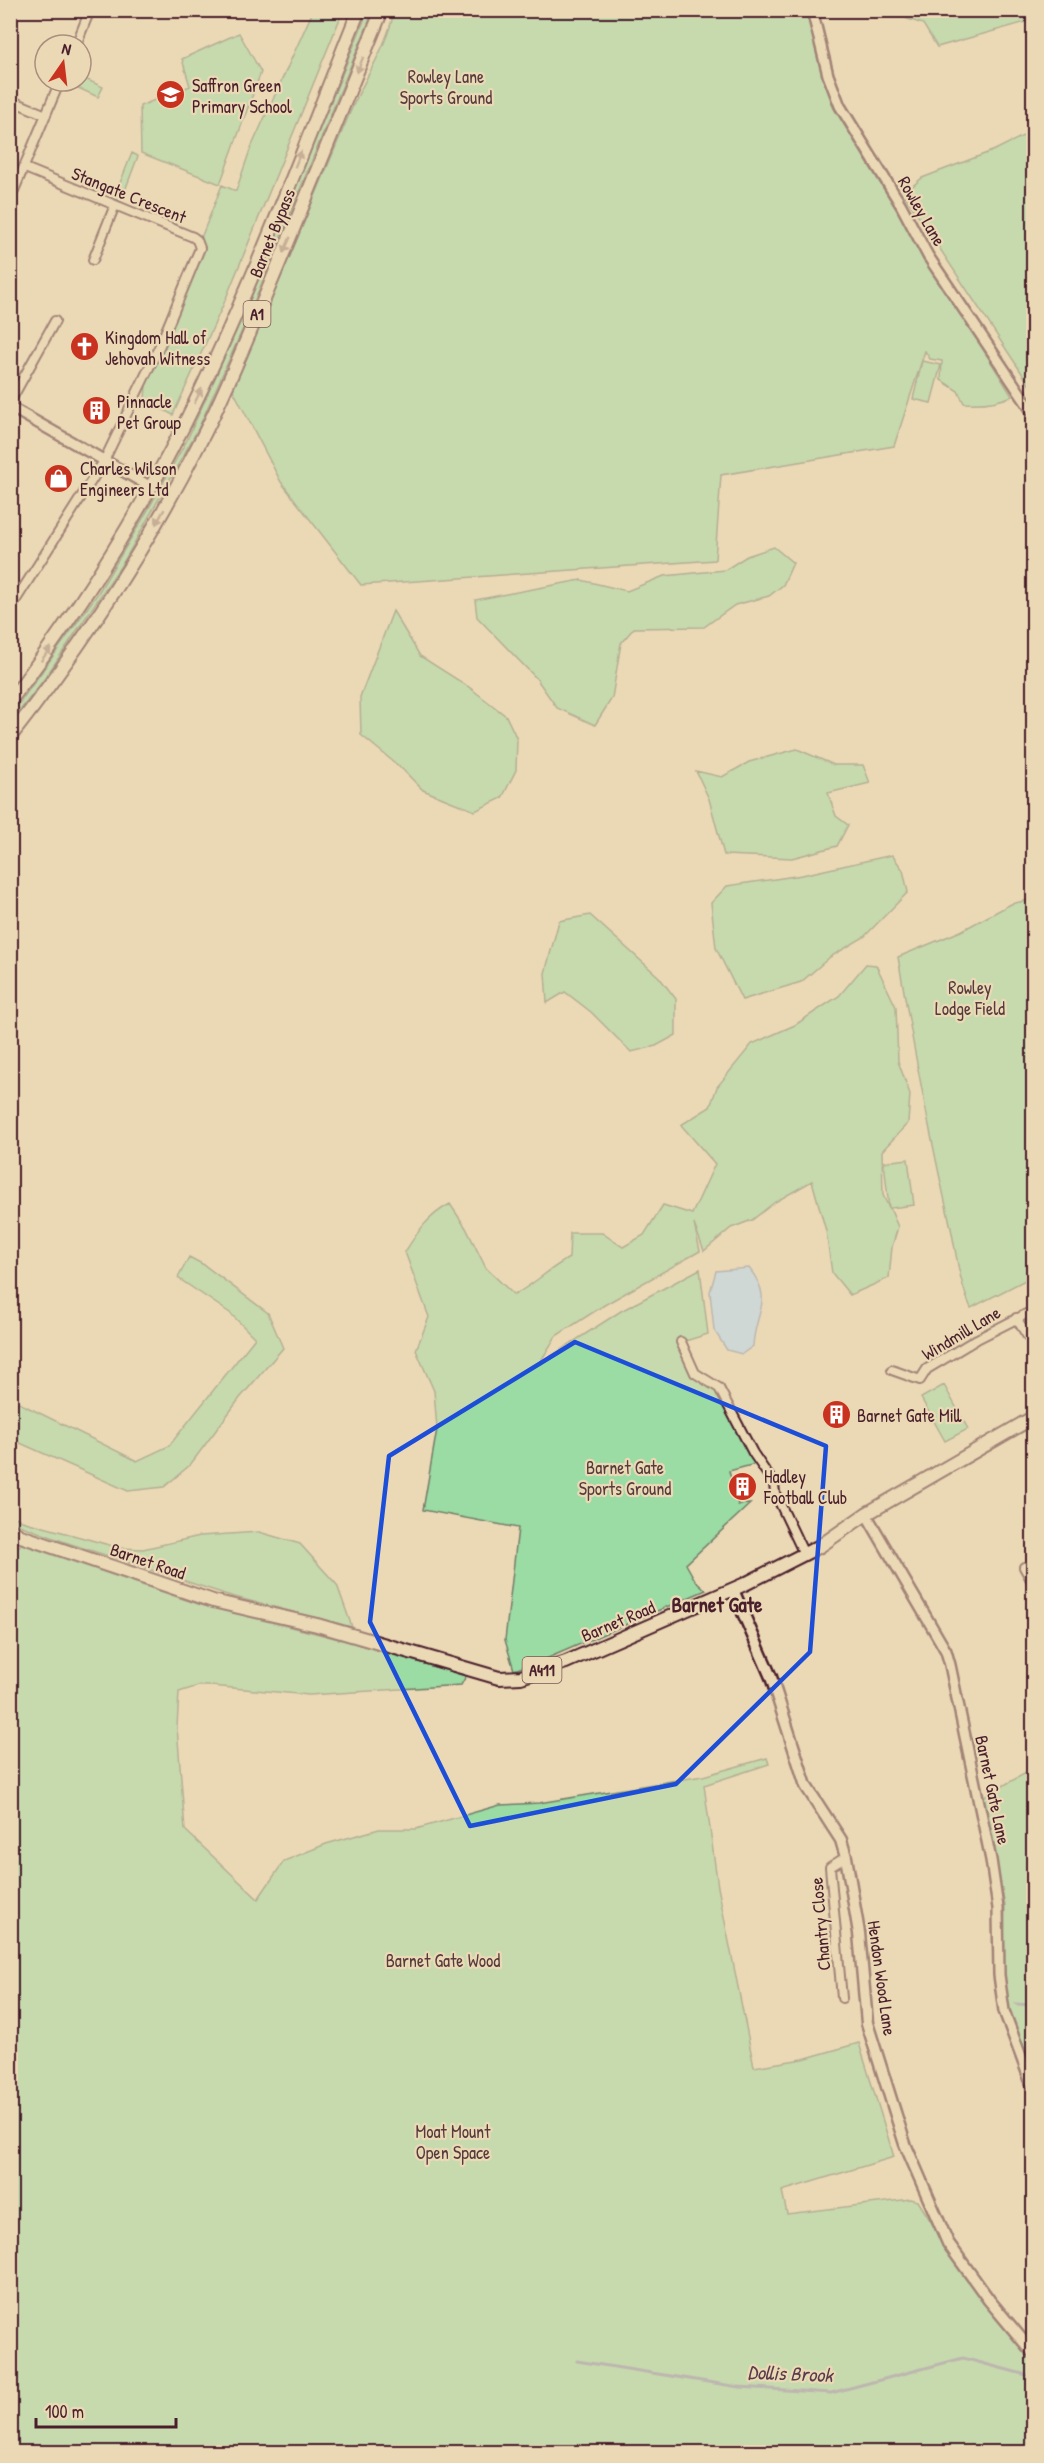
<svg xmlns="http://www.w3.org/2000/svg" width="1044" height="2463" viewBox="0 0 1044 2463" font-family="'Patrick Hand',sans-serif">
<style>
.green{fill:#9bdba4;stroke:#727d68;stroke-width:1.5}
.water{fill:#aed7f8;stroke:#868da6;stroke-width:1.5}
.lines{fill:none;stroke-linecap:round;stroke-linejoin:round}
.stream{stroke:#868da6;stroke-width:3}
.minor-casing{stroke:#4a1f2b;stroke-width:12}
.tertiary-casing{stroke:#4a1f2b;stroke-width:14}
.secondary-casing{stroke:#4a1f2b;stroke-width:15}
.primary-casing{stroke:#4a1f2b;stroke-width:16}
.trunk-casing{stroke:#4a1f2b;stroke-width:16}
.minor{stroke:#ebd9b6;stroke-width:8}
.tertiary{stroke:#ebd9b6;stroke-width:9}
.secondary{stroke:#ebd9b6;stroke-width:10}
.primary{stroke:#ebd9b6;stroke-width:12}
.trunk{stroke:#ebd9b6;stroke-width:12}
.oneway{fill:#9a7c70}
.marked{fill:none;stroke:#1d4ed8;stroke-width:4.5;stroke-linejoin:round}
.labels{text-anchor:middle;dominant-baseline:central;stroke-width:4.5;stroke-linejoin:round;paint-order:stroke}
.shield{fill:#ebd9b6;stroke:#7a5755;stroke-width:1.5}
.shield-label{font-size:16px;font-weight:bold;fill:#4a1f2b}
.park-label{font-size:18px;fill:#563b3d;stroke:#ebd9b6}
.poi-label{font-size:18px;fill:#4a1f2b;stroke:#ebd9b6;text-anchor:start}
.street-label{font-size:18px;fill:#4a1f2b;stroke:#ebd9b6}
.water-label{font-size:20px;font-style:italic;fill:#593b4a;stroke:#ebd9b6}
.quarter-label{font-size:21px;font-weight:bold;fill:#4a1f2b;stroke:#ebd9b6}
</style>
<rect width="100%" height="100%" fill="#ebd9b6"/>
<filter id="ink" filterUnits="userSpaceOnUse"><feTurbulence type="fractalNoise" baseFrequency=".0167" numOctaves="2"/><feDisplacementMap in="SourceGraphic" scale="12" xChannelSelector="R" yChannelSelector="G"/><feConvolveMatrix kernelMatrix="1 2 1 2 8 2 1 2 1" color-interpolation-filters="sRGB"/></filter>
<g filter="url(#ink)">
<path class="green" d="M808,10L833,107L1012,396C997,403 981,404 964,403L958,391L941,380L942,361L930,359L925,351L894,446L721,475L715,560L361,585L281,482L233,390C272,298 311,207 349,115C363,80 387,48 394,11Z
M313,11H343L224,303L173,415L145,400L146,385L202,255L204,248L201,238L222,185L236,191L250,150Z
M368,11H373L244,326L198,429L124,561L45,678L11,722V715L98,593L145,515L187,440L248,305Z
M884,11H1033V20L937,47L923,24Z
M239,33L261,72L220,184L141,153L140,106L190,86L182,59Z
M83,78L103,87L98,97L78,88Z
M1033,131V390L905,196L907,191L922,178L995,150Z
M132,153L138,156L121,201L114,198Z
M922,361L941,365L931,403L913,399Z
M774,547L793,563L783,585L769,596L735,605L704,627L634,628L621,643L612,698L595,725L557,708L536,678L477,617L475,600L581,580L627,591L664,576L725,570L747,556Z
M393,611L420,656L469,687L506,716L517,739L516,770L502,798L475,811L423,790L401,768L361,735L360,697Z
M797,749L834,765H863L870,783L828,793L836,816L848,825L837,846L792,858L724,855L709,799L696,771L722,777L749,762Z
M892,855L903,870L908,892L864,937L830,957L801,982L742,1000L716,948L711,903L727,886L802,875Z
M1033,899V1276L971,1308C958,1279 956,1249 949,1219C929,1132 913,1045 898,957L961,931L1011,904Z
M590,915L659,977L676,999V1035L656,1046L631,1052L591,1012L565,992L547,1003L545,973L559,921Z
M866,964L876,965L896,1007L898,1061L910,1094L908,1123L882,1151L883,1195L889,1208L884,1162L908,1159L914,1205L890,1208L898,1227L892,1247L889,1278L850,1295L832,1273L826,1231L812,1181L775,1202L752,1220L731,1228L704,1251L694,1224L700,1251L606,1304L556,1336L539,1364L621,1311L700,1269L708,1334L682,1342L695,1373L719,1388L759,1463L729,1471L738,1505L750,1504L686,1564L695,1580L706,1590L541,1661L514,1670L505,1640L518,1528L423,1510L437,1429L434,1391L416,1350L429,1317L405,1252C418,1231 428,1216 450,1204L466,1228L486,1268L514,1295C534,1284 549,1269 569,1258L570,1233H602L623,1247L644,1235L663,1205L692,1214L715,1164L681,1125L710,1107L717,1087L752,1044L795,1025L839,996Z
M189,1257L204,1265L268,1313L283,1348L240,1398L190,1465L164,1487L128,1491L11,1439V1399L137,1461L169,1446L255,1338L230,1313L178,1278Z
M944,1385L968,1429L945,1441L921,1398Z
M10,1514L22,1521L120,1548L143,1549L200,1536L259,1532L300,1544L337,1585L352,1627L231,1596L65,1542L11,1522Z
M21,1544L201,1605L355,1643L466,1676L461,1685L309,1695L211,1686H198L179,1692L177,1727L185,1830L258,1899L284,1861L326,1844L379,1829H416L500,1805L539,1803L703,1776L767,1758L769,1764L704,1785L718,1887L754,2067L803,2059L859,2043L894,2157L782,2191L787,2214L911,2199L918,2201L945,2244L1033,2359V2452H11L10,1557Z
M1033,1769V2069L1011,2017L1003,1976L1005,1905L983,1797Z"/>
<path class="water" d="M749,1268C775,1301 755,1310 753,1346L742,1354L727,1350L714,1330L710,1292L716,1271Z"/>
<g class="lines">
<path class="stream" d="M1016,2004L1034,2005
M577,2361L739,2387L831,2393L963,2358L1034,2377"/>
<defs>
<path id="minor" d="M76,45L90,10
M10,100L46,115
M10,200L60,81
M93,260L115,205
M10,402L55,321
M10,609L104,461L160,345L200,248L197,240L193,237L25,168
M1016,1318L1034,1346
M681,1342L695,1373L719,1388L753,1453L774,1484L775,1493L804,1554
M892,1370L920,1380L927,1369L977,1339L1034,1310
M1024,1567L1034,1585
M842,1998L830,1867L846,1857"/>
<path id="tertiary" d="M812,10L828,75L840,106L901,205L928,256L1034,414
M10,407L151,487
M866,1514L946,1651L950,1665L991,1860L998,1908L999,1975L1004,2011L1034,2091"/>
<path id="secondary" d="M733,1590L771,1677L806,1786L841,1840L846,1857L859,1933L867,2023L905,2144L948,2243L989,2300L1034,2354"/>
<path id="primary" d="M10,1530L21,1536L213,1601L317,1625L499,1678L521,1677L566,1662L745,1584L820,1546L866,1514L1034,1417"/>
<path id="trunk" d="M10,701C76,614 135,522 184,425C251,291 303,149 359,10
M10,737C83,644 148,546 201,440C224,396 242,350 262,304C303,207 342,108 382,10"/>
</defs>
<use href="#minor" class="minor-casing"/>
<use href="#tertiary" class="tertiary-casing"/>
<use href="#secondary" class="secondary-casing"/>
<use href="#primary" class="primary-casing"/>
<use href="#trunk" class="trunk-casing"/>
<use href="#minor" class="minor"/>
<use href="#tertiary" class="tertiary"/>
<use href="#secondary" class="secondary"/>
<use href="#primary" class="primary"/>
<use href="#trunk" class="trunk"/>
</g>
<defs><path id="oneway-solid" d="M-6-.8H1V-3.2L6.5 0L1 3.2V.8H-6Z" transform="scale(1.5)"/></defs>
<g class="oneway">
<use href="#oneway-solid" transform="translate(360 65) rotate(112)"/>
<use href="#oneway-solid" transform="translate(298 159) rotate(-68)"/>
<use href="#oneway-solid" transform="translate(287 245) rotate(113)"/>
<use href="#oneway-solid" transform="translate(198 396) rotate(-64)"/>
<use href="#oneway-solid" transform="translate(160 517) rotate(120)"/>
<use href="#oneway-solid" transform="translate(46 654) rotate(-55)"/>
</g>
</g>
<path d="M0 0H1044V2463H0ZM575,1342L826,1446L810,1652L676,1784L470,1826L370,1622L389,1456Z" fill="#ebd9b6" fill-opacity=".55" fill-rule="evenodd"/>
<path class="marked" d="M575,1342L826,1446L810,1652L676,1784L470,1826L370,1622L389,1456Z"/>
<defs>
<symbol id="school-disc" viewBox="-11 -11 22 22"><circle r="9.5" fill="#c8321e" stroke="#ebd9b6"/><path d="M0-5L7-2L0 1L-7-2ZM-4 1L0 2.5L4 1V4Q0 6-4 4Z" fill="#fff"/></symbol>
<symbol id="church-disc" viewBox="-11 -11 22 22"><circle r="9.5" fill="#c8321e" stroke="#ebd9b6"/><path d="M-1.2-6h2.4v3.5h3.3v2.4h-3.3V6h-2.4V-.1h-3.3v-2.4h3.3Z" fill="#fff"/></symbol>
<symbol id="building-disc" viewBox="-11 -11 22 22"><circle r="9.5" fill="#c8321e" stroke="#ebd9b6"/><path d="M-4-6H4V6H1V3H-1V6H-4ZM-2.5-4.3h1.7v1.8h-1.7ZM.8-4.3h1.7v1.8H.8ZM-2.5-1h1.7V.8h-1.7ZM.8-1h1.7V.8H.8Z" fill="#fff"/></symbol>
<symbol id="shop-disc" viewBox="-11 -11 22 22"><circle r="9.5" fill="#c8321e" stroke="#ebd9b6"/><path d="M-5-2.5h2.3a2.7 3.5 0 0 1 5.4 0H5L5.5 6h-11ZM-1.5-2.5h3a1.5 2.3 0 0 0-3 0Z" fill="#fff"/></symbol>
</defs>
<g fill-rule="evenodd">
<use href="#school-disc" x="154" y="78" width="33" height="33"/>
<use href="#church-disc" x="68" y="330" width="33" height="33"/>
<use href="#building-disc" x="80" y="394" width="33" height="33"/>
<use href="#shop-disc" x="42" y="462" width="33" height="33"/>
<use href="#building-disc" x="820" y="1398" width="33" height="33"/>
<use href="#building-disc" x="726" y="1470" width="33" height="33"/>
</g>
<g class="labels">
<g class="shield">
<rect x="243.5" y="301" width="27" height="26" rx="4.5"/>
<rect x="522.5" y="1657" width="39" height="26" rx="4.5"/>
</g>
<g class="shield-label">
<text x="257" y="314">A1</text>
<text x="542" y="1670">A411</text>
</g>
<g class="park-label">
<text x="446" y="76">Rowley Lane<tspan x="446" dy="21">Sports Ground</tspan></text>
<text x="970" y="987">Rowley<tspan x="970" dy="21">Lodge Field</tspan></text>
<text x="625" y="1467">Barnet Gate<tspan x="625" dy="21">Sports Ground</tspan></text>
<text x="443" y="1960">Barnet Gate Wood</text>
<text x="453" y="2131">Moat Mount<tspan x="453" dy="21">Open Space</tspan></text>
</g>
<g class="poi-label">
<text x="192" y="85">Saffron Green<tspan x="192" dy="21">Primary School</tspan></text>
<text x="105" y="337">Kingdom Hall of<tspan x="105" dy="21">Jehovah Witness</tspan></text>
<text x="117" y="401">Pinnacle<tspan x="117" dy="21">Pet Group</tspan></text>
<text x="80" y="468">Charles Wilson<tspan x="80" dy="21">Engineers Ltd</tspan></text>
<text x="857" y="1415">Barnet Gate Mill</text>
<text x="764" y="1476">Hadley<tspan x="764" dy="21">Football Club</tspan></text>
</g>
<g class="street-label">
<text transform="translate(129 195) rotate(22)">Stangate Crescent</text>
<text transform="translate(922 211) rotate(60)">Rowley Lane</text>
<text transform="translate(272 233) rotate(-68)">Barnet Bypass</text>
<text transform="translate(961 1333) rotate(-31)">Windmill Lane</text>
<text transform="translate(148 1561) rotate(19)">Barnet Road</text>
<text transform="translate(618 1621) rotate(-23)">Barnet Road</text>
<text transform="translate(993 1790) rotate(78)">Barnet Gate Lane</text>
<text transform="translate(820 1924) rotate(-95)">Chantry Close</text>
<text transform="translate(882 1978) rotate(82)">Hendon Wood Lane</text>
</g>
<g class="water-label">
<text transform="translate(790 2373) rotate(2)">Dollis Brook</text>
</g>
<g class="quarter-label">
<text x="717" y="1604">Barnet Gate</text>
</g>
</g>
<rect width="1044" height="2463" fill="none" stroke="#ebd9b6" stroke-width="36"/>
<rect x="18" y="18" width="1008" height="2427" fill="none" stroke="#4a1f2b" stroke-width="2" filter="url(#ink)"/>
<g transform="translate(63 63) rotate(14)"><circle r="28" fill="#ebd9b6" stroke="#ab8f7e" stroke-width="1.5"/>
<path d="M0-4.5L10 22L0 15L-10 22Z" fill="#c8321e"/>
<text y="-9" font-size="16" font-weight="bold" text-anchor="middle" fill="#4a1f2b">N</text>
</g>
<path d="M36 2418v9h140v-9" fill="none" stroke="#4a1f2b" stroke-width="3"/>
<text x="45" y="2418" font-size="18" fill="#4a1f2b" stroke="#ebd9b6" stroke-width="4.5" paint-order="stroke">100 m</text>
</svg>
